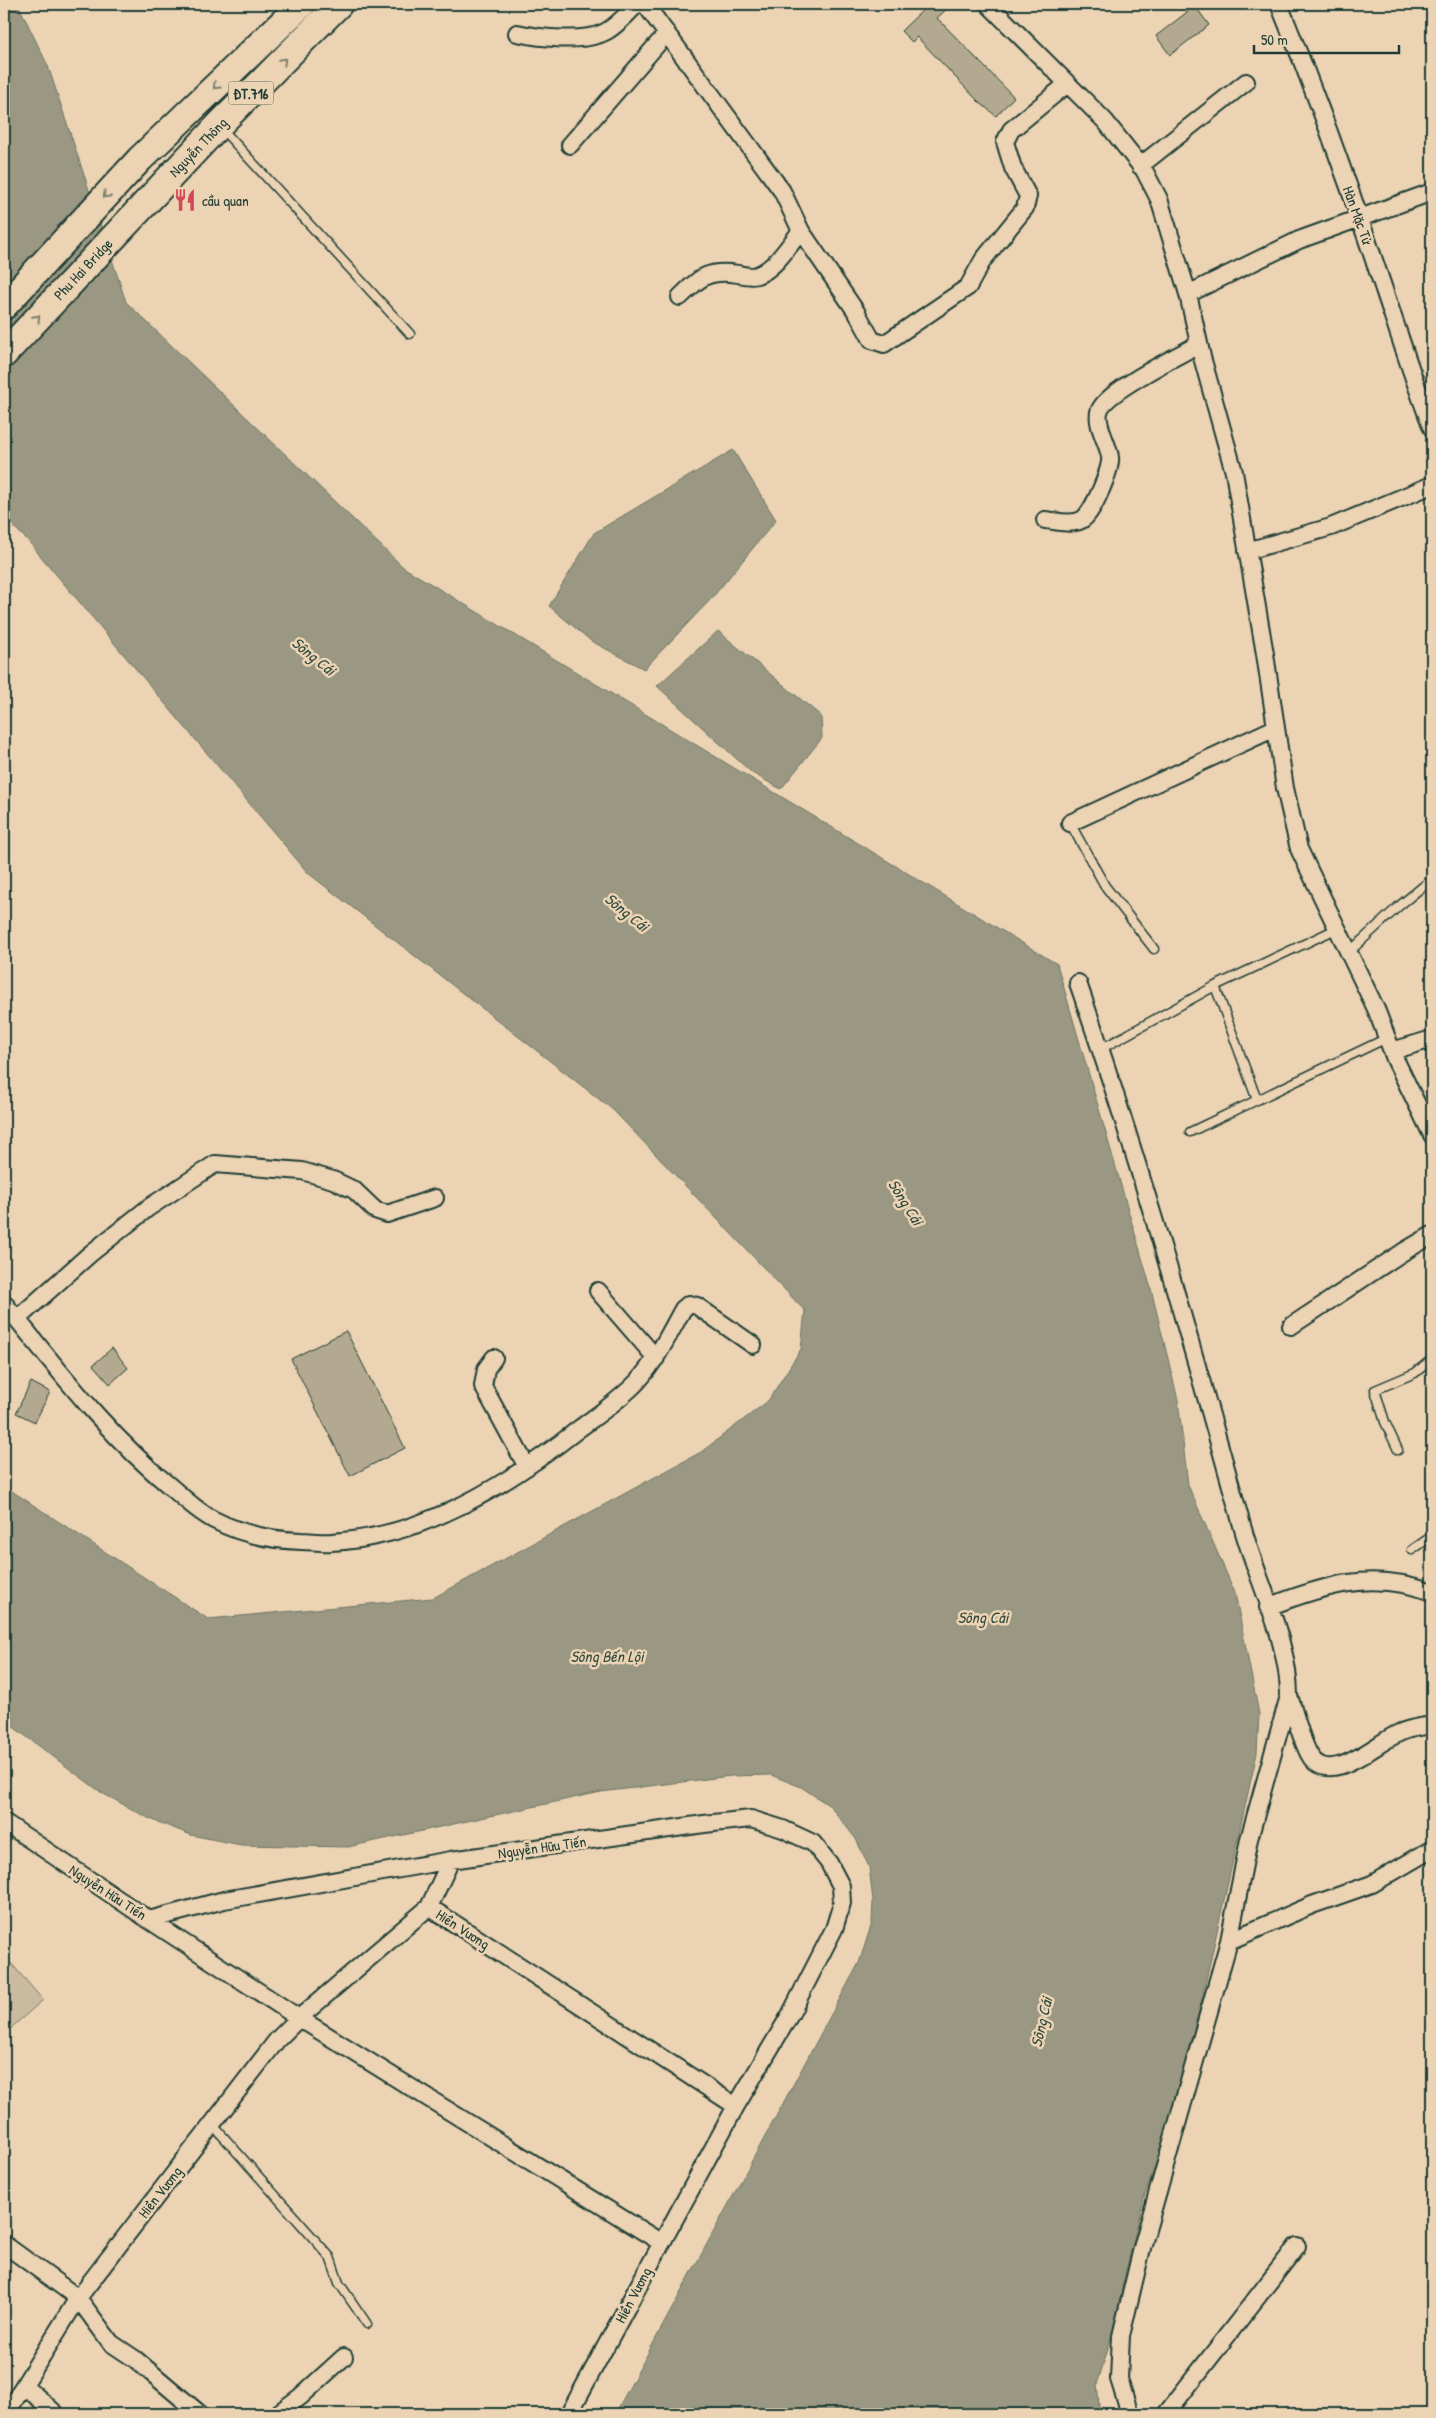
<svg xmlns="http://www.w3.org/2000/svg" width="1436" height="2418" viewBox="0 0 1436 2418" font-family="'Patrick Hand',sans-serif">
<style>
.grass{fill:#caba9f;stroke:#747c6a}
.water{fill:#9a9882;stroke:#697463}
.building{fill:#b3a990;stroke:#1f3d34}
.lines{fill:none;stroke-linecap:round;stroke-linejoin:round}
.service-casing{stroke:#1f3d34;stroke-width:11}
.minor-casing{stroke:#1f3d34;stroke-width:20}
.primary-casing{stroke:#1f3d34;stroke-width:30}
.service{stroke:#ecd3b4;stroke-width:8}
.minor{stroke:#ecd3b4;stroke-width:16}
.primary{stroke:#ecd3b4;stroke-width:26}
.oneway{stroke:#7b806e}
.labels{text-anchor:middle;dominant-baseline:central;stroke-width:5;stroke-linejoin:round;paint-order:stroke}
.shield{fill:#ecd3b4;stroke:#5c6a5a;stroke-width:1}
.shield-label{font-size:14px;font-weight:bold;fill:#1f3d34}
.street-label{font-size:15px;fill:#1f3d34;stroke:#ecd3b4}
.poi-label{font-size:15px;fill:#1f3d34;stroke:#ecd3b4;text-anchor:start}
.water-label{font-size:16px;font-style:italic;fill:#314b40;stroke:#ecd3b4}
</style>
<rect width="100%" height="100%" fill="#ecd3b4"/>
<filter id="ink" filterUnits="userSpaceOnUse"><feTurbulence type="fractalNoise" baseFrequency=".02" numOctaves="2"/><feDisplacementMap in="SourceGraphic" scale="10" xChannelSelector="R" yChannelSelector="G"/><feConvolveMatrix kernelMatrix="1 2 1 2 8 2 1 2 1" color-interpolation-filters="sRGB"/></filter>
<g filter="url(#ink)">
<path class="grass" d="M4,1955L43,2000L4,2034Z"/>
<path class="water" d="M4,4H18L48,66L126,302L403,567L1057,964L1151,1289L1178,1400L1188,1485L1235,1593L1259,1714L1257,1753L1181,2092L1144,2198L1123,2283L1118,2315L1097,2385L1100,2414H615L859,1963L872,1923L873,1901L869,1867L856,1839L830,1806L801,1787L771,1775L731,1776L601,1792L348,1847L241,1845L191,1835L150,1819L102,1793L4,1720V1486L208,1619L433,1598L701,1452L768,1401L801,1349L805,1311L613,1110L308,873L27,540L4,517Z
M733,450L776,520L712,598L644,669L591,641L549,606L594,533Z
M718,631L821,716L822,738L781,789L752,773L657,686Z"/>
<path class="building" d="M929,4H952L937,18L1014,97L996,116L978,101L917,37L912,42L901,31Z
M1195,6L1209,25L1170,55L1156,36Z
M346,1331L405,1448L350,1476L291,1359Z
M112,1348L128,1368L110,1384L93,1365Z
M31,1382L50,1392L35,1422L16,1413Z"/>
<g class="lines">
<defs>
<path id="service" d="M222,129L410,334
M1070,823L1105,886L1154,949
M1347,954L1399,906L1432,879
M1215,986L1257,1100
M1101,1049L1215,986L1336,929
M1190,1132L1387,1038
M1398,1450L1385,1422L1375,1390L1415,1373L1432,1359
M1412,1550L1432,1536
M212,2124L330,2257L339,2283L367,2324"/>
<path id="minor" d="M645,4L782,191L801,231L857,313L872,340L884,344L968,287L983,260L1025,208L1028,196L1013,168L1005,142L1011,130L1067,84
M988,4L1105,121L1144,170L1159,199L1188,294L1202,357L1234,472L1265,654L1285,788L1299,849L1376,1009L1395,1059L1432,1135
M1279,4C1314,89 1346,176 1375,263C1394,318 1411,374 1432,428
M517,33C540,38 584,43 605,32C617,26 628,13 637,4
M570,145L667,33
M1140,166L1246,82
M1188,294L1299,240L1432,192
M680,297C700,277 709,269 738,274C744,275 752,277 757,275C775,269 789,245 801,231
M1045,520C1057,521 1073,526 1083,519C1093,512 1112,468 1110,457C1108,443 1096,426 1099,412C1103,392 1180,355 1199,344
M1247,551L1331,527L1432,485
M1070,823L1275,728
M1078,983C1140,1162 1192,1346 1243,1529C1258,1582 1289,1641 1289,1696L1249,1839L1229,1941L1143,2244L1121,2336L1119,2379L1130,2414
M1392,1051L1432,1039
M598,1291L656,1358
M4,1303C57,1368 107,1435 172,1488C185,1499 198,1512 214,1520C241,1534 271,1540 301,1541C311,1541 322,1543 332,1542C424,1537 509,1484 580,1428C599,1414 621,1399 637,1382C657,1360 669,1334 683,1309L689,1304L697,1306L753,1345
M17,1319L90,1254L148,1208L215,1164L302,1171L333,1180L354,1190L375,1210L387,1214L435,1198
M1291,1326L1403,1252L1432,1235
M494,1358L486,1369L483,1386L527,1467
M1268,1607C1325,1585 1372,1570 1432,1592
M1289,1696C1295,1714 1300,1737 1309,1754C1328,1790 1377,1742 1399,1733C1409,1728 1421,1727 1432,1725
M4,1822L149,1920L224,1900L451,1860L704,1824L751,1819L783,1829L813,1843L829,1863L841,1886L842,1903L834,1929L790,2015L736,2106L569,2414
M429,1907L736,2106
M149,1920L299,2018L662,2243
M1229,1941L1312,1905L1372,1884L1432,1849
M4,2244L78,2298L111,2343L135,2359L200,2414
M25,2386L56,2414
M6,2414L78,2298L277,2040L299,2018L429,1907L451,1860
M277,2414L300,2397L344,2357
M1166,2414L1297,2246"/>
<path id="primary" d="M4,306L140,159L302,4
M4,354L219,125L339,4"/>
</defs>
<use href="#service" class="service-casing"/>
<use href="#minor" class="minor-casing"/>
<use href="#primary" class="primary-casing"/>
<use href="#service" class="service"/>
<use href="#minor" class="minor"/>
<use href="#primary" class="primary"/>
</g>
<defs><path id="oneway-chevron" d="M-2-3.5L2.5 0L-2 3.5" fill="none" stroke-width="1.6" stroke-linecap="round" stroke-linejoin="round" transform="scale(1.25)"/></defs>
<g class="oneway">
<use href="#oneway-chevron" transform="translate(283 61) rotate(-45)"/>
<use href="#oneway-chevron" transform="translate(216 86) rotate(136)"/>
<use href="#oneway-chevron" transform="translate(106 195) rotate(133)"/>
<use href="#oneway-chevron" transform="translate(37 318) rotate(-47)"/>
</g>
</g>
<defs>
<symbol id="restaurant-bare" viewBox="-9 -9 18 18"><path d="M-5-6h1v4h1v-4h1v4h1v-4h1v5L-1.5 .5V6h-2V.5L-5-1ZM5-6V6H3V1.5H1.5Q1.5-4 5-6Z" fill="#d1495b" stroke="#ecd3b4" stroke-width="2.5" paint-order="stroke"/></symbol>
</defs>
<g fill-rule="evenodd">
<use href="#restaurant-bare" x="169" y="184" width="32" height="32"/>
</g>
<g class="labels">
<rect class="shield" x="228.5" y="81.5" width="45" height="23" rx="4"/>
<g class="shield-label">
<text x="251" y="93">ĐT.716</text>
</g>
<g class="street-label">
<text transform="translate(198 147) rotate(-46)">Nguyễn Thông</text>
<text transform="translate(1358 215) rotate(70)">Hàn Mặc Tử</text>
<text transform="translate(83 269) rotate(-47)">Phu Hai Bridge</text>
<text transform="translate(542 1847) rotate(-8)">Nguyễn Hữu Tiến</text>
<text transform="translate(108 1892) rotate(33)">Nguyễn Hữu Tiến</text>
<text transform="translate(463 1929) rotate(33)">Hiền Vương</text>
<text transform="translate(160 2192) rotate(-52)">Hiền Vương</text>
<text transform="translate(633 2295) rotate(-62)">Hiền Vương</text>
</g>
<g class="poi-label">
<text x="202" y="200">cầu quan</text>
</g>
<g class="water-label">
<text transform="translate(314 656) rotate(39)">Sông Cái</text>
<text transform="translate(627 912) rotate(39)">Sông Cái</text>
<text transform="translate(906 1202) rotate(58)">Sông Cái</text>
<text x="983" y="1617">Sông Cái</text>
<text x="607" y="1656">Sông Bến Lội</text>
<text transform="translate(1041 2022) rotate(-77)">Sông Cái</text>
</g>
</g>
<rect width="1436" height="2418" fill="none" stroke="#ecd3b4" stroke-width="20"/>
<rect x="10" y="10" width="1416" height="2398" fill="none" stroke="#1f3d34" stroke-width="2" filter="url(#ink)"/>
<path d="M1254 45v8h145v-8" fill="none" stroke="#1f3d34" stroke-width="2.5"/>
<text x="1261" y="45" font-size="15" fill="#1f3d34" stroke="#ecd3b4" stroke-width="4" paint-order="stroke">50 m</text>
</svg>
